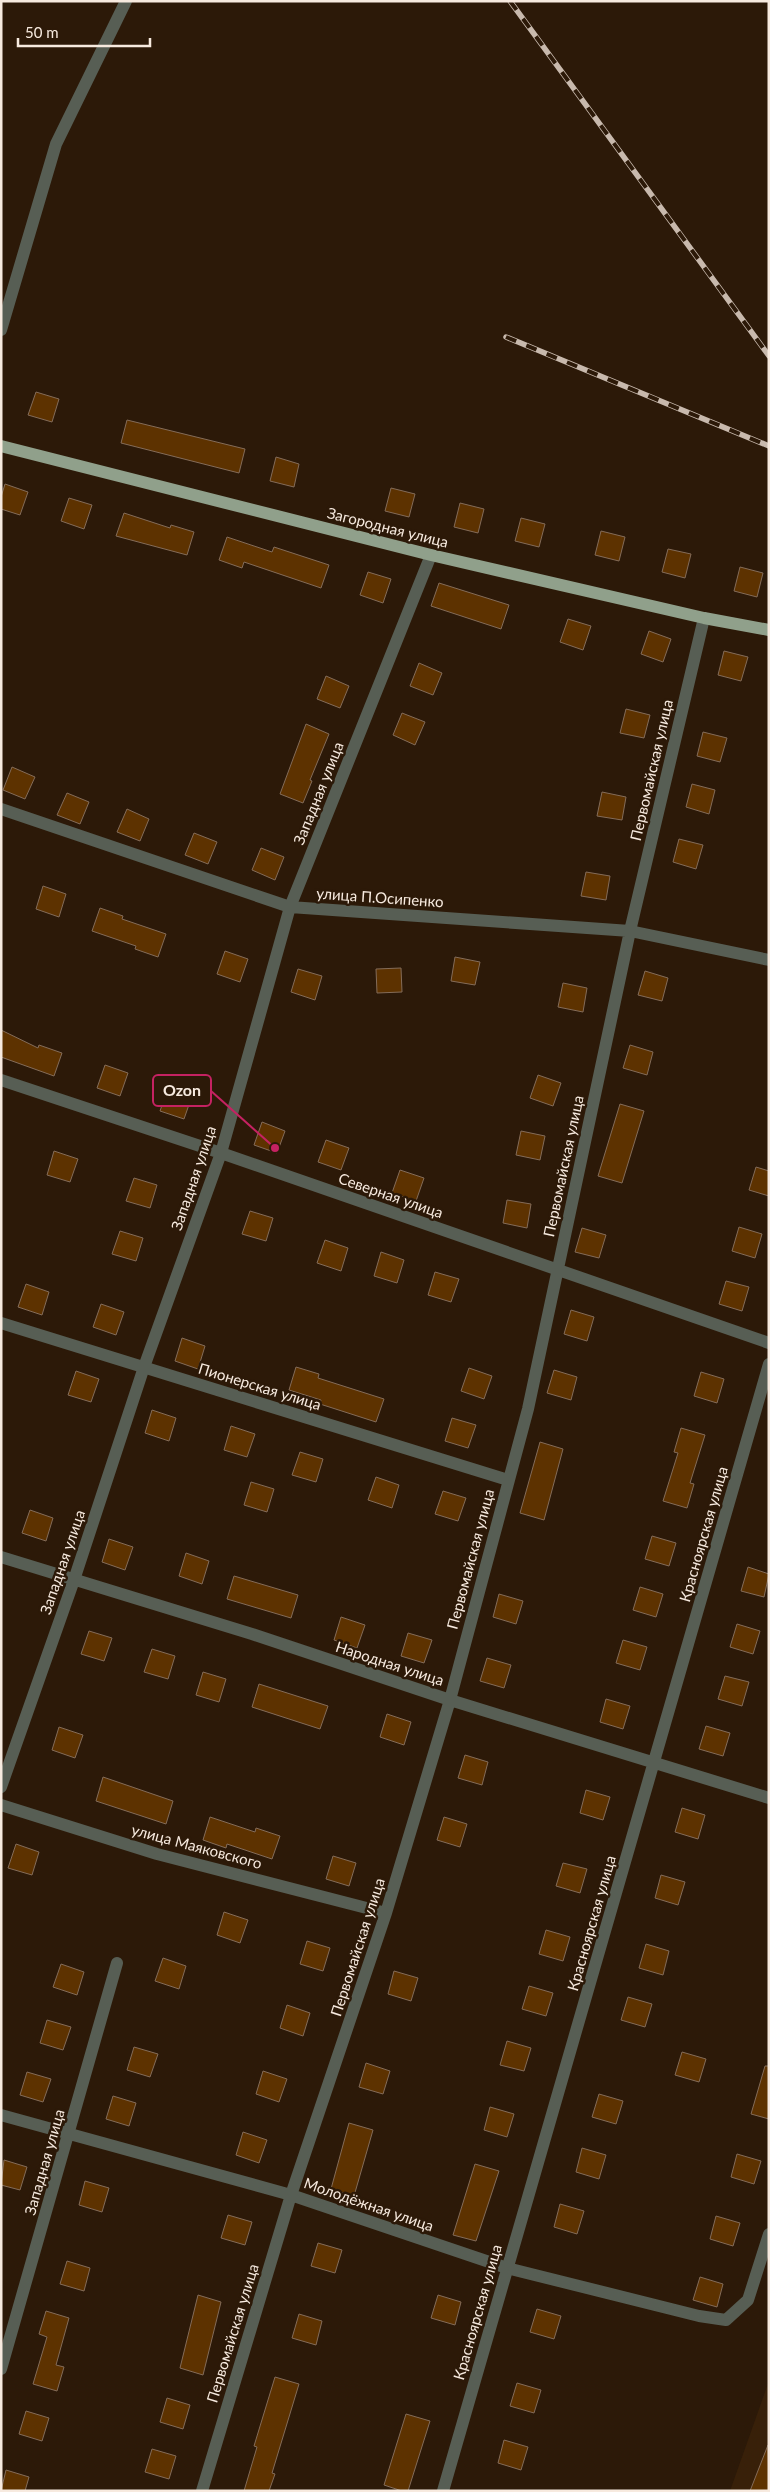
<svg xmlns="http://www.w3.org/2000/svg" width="770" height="2492" viewBox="0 0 770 2492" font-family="Lato,sans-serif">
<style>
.built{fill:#382009}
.building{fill:#5d3200;stroke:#846c59}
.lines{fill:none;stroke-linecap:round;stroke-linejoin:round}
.minor{stroke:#575e54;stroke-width:12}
.primary{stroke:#90a08b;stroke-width:12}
.rail-casing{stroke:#c8b9ad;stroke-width:5.5}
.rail{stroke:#2c1908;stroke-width:4;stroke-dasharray:11;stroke-linecap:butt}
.labels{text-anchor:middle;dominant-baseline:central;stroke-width:5;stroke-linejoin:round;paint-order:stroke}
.street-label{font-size:15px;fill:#f7eadf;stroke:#2c1908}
.leader{fill:none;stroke:#c52262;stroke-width:2}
.callout-dot{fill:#c52262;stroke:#2c1908;stroke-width:2}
.callout{fill:#2c1908;stroke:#c52262;stroke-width:2}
.callout-label{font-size:16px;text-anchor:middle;font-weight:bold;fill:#f7eadf}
</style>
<rect width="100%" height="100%" fill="#2c1908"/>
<path class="built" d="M769,2381V2491H730Z"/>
<path class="building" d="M36,392L59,399L52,422L28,415Z
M127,420L245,449L239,473L121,443Z
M276,457L299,464L294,487L270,481Z
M5,484L28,492L20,515L1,509V497Z
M391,488L415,494L409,517L385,511Z
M69,498L92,505L84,529L61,521Z
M460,503L484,509L478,533L454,527Z
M124,513L170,528L171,525L194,532L187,555L116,536Z
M521,518L545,524L539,547L515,541Z
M601,531L625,537L619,561L595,555Z
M227,537L272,552L274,547L329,565L321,588L244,562L242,568L219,560Z
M668,549L691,554L685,578L662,572Z
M740,567L763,573L757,597L734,591Z
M368,572L391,579L383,603L360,595Z
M439,583L509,605L501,629L431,606Z
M568,619L591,626L583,650L560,642Z
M649,631L671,639L663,662L641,654Z
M724,651L748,657L741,681L718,675Z
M419,663L442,673L433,695L410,686Z
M326,676L349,686L340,708L317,699Z
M626,709L650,715L644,738L620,733Z
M402,713L425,722L415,745L393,735Z
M306,724L329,734L310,780L312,781L303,803L280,794Z
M703,732L727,738L720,762L697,756Z
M12,767L35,777L25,799L3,790Z
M692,784L715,790L709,814L686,807Z
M602,792L626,797L622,820L597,816Z
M67,793L89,802L80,824L57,815Z
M127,809L149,819L140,841L117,832Z
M194,833L217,842L208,864L185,855Z
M679,839L703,845L696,869L673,862Z
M261,848L284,857L275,880L252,870Z
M586,872L610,876L606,900L581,896Z
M43,886L66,894L59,917L36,909Z
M100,908L123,916L122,919L166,934L158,957L135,949L136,946L92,931Z
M225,951L248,959L240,982L217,974Z
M455,957L480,962L475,985L451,981Z
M401,968L402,992L377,993L376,969Z
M298,969L322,976L315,1000L291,992Z
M645,971L668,978L662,1001L638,995Z
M563,983L587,988L583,1012L558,1007Z
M1,1030L38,1048L39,1045L62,1053L54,1076L1,1057Z
M630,1045L653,1052L647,1075L623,1068Z
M105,1065L128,1073L120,1096L97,1088Z
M538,1075L561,1083L553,1106L530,1098Z
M168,1088L192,1096L184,1119L160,1111Z
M620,1104L644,1111L622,1183L598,1176Z
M262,1122L285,1131L277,1153L254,1145Z
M521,1131L545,1136L540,1160L516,1155Z
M326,1140L349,1148L341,1170L318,1162Z
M54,1151L78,1159L70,1182L47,1175Z
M756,1167L769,1171V1196L749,1190Z
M400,1170L424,1178L416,1201L392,1193Z
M134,1178L157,1185L150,1208L126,1201Z
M507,1200L531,1204L527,1228L503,1223Z
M250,1211L273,1218L266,1241L242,1234Z
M739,1227L762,1234L755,1258L732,1251Z
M582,1228L606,1235L599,1258L575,1252Z
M120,1231L143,1238L136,1261L112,1254Z
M325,1240L348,1248L341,1271L317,1263Z
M381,1252L404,1260L397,1283L374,1276Z
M435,1272L459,1279L451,1302L428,1295Z
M726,1281L749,1287L742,1311L719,1304Z
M26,1284L49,1292L42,1315L18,1307Z
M101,1304L124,1312L116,1335L93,1327Z
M571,1310L594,1317L587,1341L564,1334Z
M182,1338L205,1346L198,1369L175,1361Z
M296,1367L319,1374L318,1378L384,1399L376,1422L320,1404L321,1400L289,1390Z
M469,1368L492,1376L484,1399L461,1391Z
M554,1370L577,1377L571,1400L547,1393Z
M76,1371L99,1379L91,1402L68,1395Z
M701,1372L724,1379L717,1403L694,1396Z
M152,1410L176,1418L169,1441L145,1433Z
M452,1418L476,1425L468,1448L445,1441Z
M231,1426L255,1434L247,1457L224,1450Z
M681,1428L705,1435L690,1483L694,1484L687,1508L663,1501L678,1453L674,1452Z
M540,1442L563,1449L544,1520L520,1513Z
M300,1452L323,1459L316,1482L292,1475Z
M376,1477L399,1485L392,1508L368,1500Z
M251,1482L274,1489L267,1512L244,1505Z
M443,1491L466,1498L458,1521L435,1514Z
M30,1510L53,1518L46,1541L22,1533Z
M652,1536L676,1543L669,1566L645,1559Z
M109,1539L133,1547L125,1570L102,1562Z
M186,1553L209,1561L202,1584L179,1576Z
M748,1567L769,1574L764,1597L741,1591Z
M234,1576L298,1595L291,1618L227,1599Z
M640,1587L663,1594L656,1617L633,1610Z
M499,1594L523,1601L516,1624L493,1617Z
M341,1617L365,1625L357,1648L334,1640Z
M737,1624L760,1631L753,1654L730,1647Z
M89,1631L112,1638L104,1661L81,1654Z
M408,1633L432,1640L424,1663L401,1656Z
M623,1640L647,1647L640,1670L616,1663Z
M152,1649L175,1656L168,1679L144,1672Z
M487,1658L511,1665L504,1688L480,1681Z
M203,1672L226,1679L219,1702L196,1695Z
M725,1676L749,1682L742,1706L718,1699Z
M259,1684L328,1706L320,1729L252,1707Z
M606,1699L630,1706L623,1729L600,1722Z
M387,1714L411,1722L404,1745L380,1737Z
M706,1726L730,1733L723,1756L699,1749Z
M59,1727L83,1735L75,1758L52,1750Z
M465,1755L488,1762L482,1785L458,1778Z
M103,1777L173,1801L166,1824L96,1801Z
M586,1790L610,1797L603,1820L580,1813Z
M682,1808L705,1815L698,1839L675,1832Z
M210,1817L255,1832L256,1828L280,1836L272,1859L227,1844L226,1848L203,1840Z
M444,1817L467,1824L460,1847L437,1840Z
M16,1844L39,1852L32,1875L8,1868Z
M333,1856L356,1863L349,1886L326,1879Z
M563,1863L587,1869L580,1893L556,1886Z
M661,1875L685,1882L678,1905L655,1898Z
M224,1912L248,1920L240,1943L217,1935Z
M546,1930L570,1937L563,1961L539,1954Z
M307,1941L330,1948L323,1971L300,1964Z
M646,1944L669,1951L663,1975L639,1968Z
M163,1958L186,1966L179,1989L155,1981Z
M61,1964L84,1972L77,1995L53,1987Z
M394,1971L418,1978L411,2001L388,1994Z
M529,1986L553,1993L546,2016L522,2009Z
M628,1997L652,2004L645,2027L621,2020Z
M287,2005L310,2013L303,2036L280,2028Z
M47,2020L71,2027L63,2050L40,2043Z
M507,2041L531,2048L524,2071L500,2065Z
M134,2047L158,2054L150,2077L127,2070Z
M682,2052L706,2059L699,2082L675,2075Z
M366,2063L390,2071L383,2094L359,2087Z
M765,2066H769V2119L751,2114Z
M263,2071L287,2079L279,2102L256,2094Z
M27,2072L51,2079L43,2102L20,2095Z
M599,2094L623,2101L616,2124L592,2117Z
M113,2096L136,2103L129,2126L106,2119Z
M490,2107L514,2114L507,2137L484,2130Z
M349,2123L373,2130L354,2196L331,2189Z
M243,2132L267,2140L259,2163L236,2155Z
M582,2148L606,2155L599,2179L576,2172Z
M737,2154L761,2161L754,2184L731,2177Z
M4,2160L27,2167L20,2190L1,2185Z
M475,2164L499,2171L476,2241L453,2235Z
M85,2181L109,2188L102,2212L79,2205Z
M560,2204L584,2211L577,2234L554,2227Z
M228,2215L252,2222L245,2245L221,2238Z
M716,2216L740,2223L733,2246L710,2239Z
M318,2243L342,2250L335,2273L311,2266Z
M67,2261L90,2268L84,2291L60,2284Z
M700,2277L723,2284L717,2307L693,2300Z
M198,2295L221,2302L203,2375L180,2368Z
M438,2295L461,2302L455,2325L431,2318Z
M537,2309L561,2316L554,2339L530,2332Z
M46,2311L69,2318L56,2365L64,2367L57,2391L33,2384L47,2337L39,2334Z
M299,2314L322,2321L316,2345L292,2338Z
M275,2377L299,2384L272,2473L275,2474L269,2491H244L257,2447L254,2446Z
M517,2383L541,2390L534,2413L510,2406Z
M167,2398L190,2405L183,2429L160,2422Z
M26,2411L49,2418L42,2441L19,2434Z
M406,2414L430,2421L408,2491H402L384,2485Z
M504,2440L528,2447L521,2470L498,2463Z
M768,2445L769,2491H750Z
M152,2449L176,2456L169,2479L145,2472Z
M6,2470L29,2477L25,2491H1Z"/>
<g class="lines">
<path class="minor" d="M1,330L56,144L126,1
M1,809L290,907L630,931L769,960
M1,1080L221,1153L769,1343
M1,1323L508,1480
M1,1557L252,1634L450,1700L769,1798
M1,1787L74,1580L144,1367L221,1153L290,907L431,555
M1,1805L157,1854L386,1913
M1,2115L291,2195L507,2268L699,2316L726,2320L748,2300L769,2234
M1,2369L117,1963
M202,2491L291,2195L386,1913L450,1700L528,1409L630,931L704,618
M443,2491L769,1364"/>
<path class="primary" d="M1,446L431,555L704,618L769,630"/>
<defs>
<path id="rail" d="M510,1L769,356
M506,337L769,446"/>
</defs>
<use href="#rail" class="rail-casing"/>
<use href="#rail" class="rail"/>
</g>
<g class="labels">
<g class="street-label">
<text transform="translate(388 527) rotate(14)">Загородная улица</text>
<text transform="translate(651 770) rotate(-77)">Первомайская улица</text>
<text transform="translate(318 793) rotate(-68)">Западная улица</text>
<text transform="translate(380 897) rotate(4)">улица П.Осипенко</text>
<text transform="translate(563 1166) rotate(-78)">Первомайская улица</text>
<text transform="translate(193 1178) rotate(-71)">Западная улица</text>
<text transform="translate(391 1195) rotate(19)">Северная улица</text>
<text transform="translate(260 1386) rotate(17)">Пионерская улица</text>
<text transform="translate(703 1534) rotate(-74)">Красноярская улица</text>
<text transform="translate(470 1559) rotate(-75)">Первомайская улица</text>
<text transform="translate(62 1562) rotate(-71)">Западная улица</text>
<text transform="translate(390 1663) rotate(18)">Народная улица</text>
<text transform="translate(197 1846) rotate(15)">улица Маяковского</text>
<text transform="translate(591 1923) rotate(-74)">Красноярская улица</text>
<text transform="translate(357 1947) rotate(-72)">Первомайская улица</text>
<text transform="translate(44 2162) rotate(-74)">Западная улица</text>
<text transform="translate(369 2204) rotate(19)">Молодёжная улица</text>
<text transform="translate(477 2312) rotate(-74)">Красноярская улица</text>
<text transform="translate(232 2333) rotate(-73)">Первомайская улица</text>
</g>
</g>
<path class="leader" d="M275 1148L211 1091"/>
<circle class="callout-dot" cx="275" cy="1148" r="5"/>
<rect class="callout" x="153" y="1075" width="58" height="31" rx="5"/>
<g class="callout-label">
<text x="182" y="1096">Ozon</text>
</g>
<rect width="770" height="2492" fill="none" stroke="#f7eadf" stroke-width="5"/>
<path d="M18 38v8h132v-8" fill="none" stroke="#f7eadf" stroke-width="2.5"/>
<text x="25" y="38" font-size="15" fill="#f7eadf" stroke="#2c1908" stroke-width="4" paint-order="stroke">50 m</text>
</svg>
